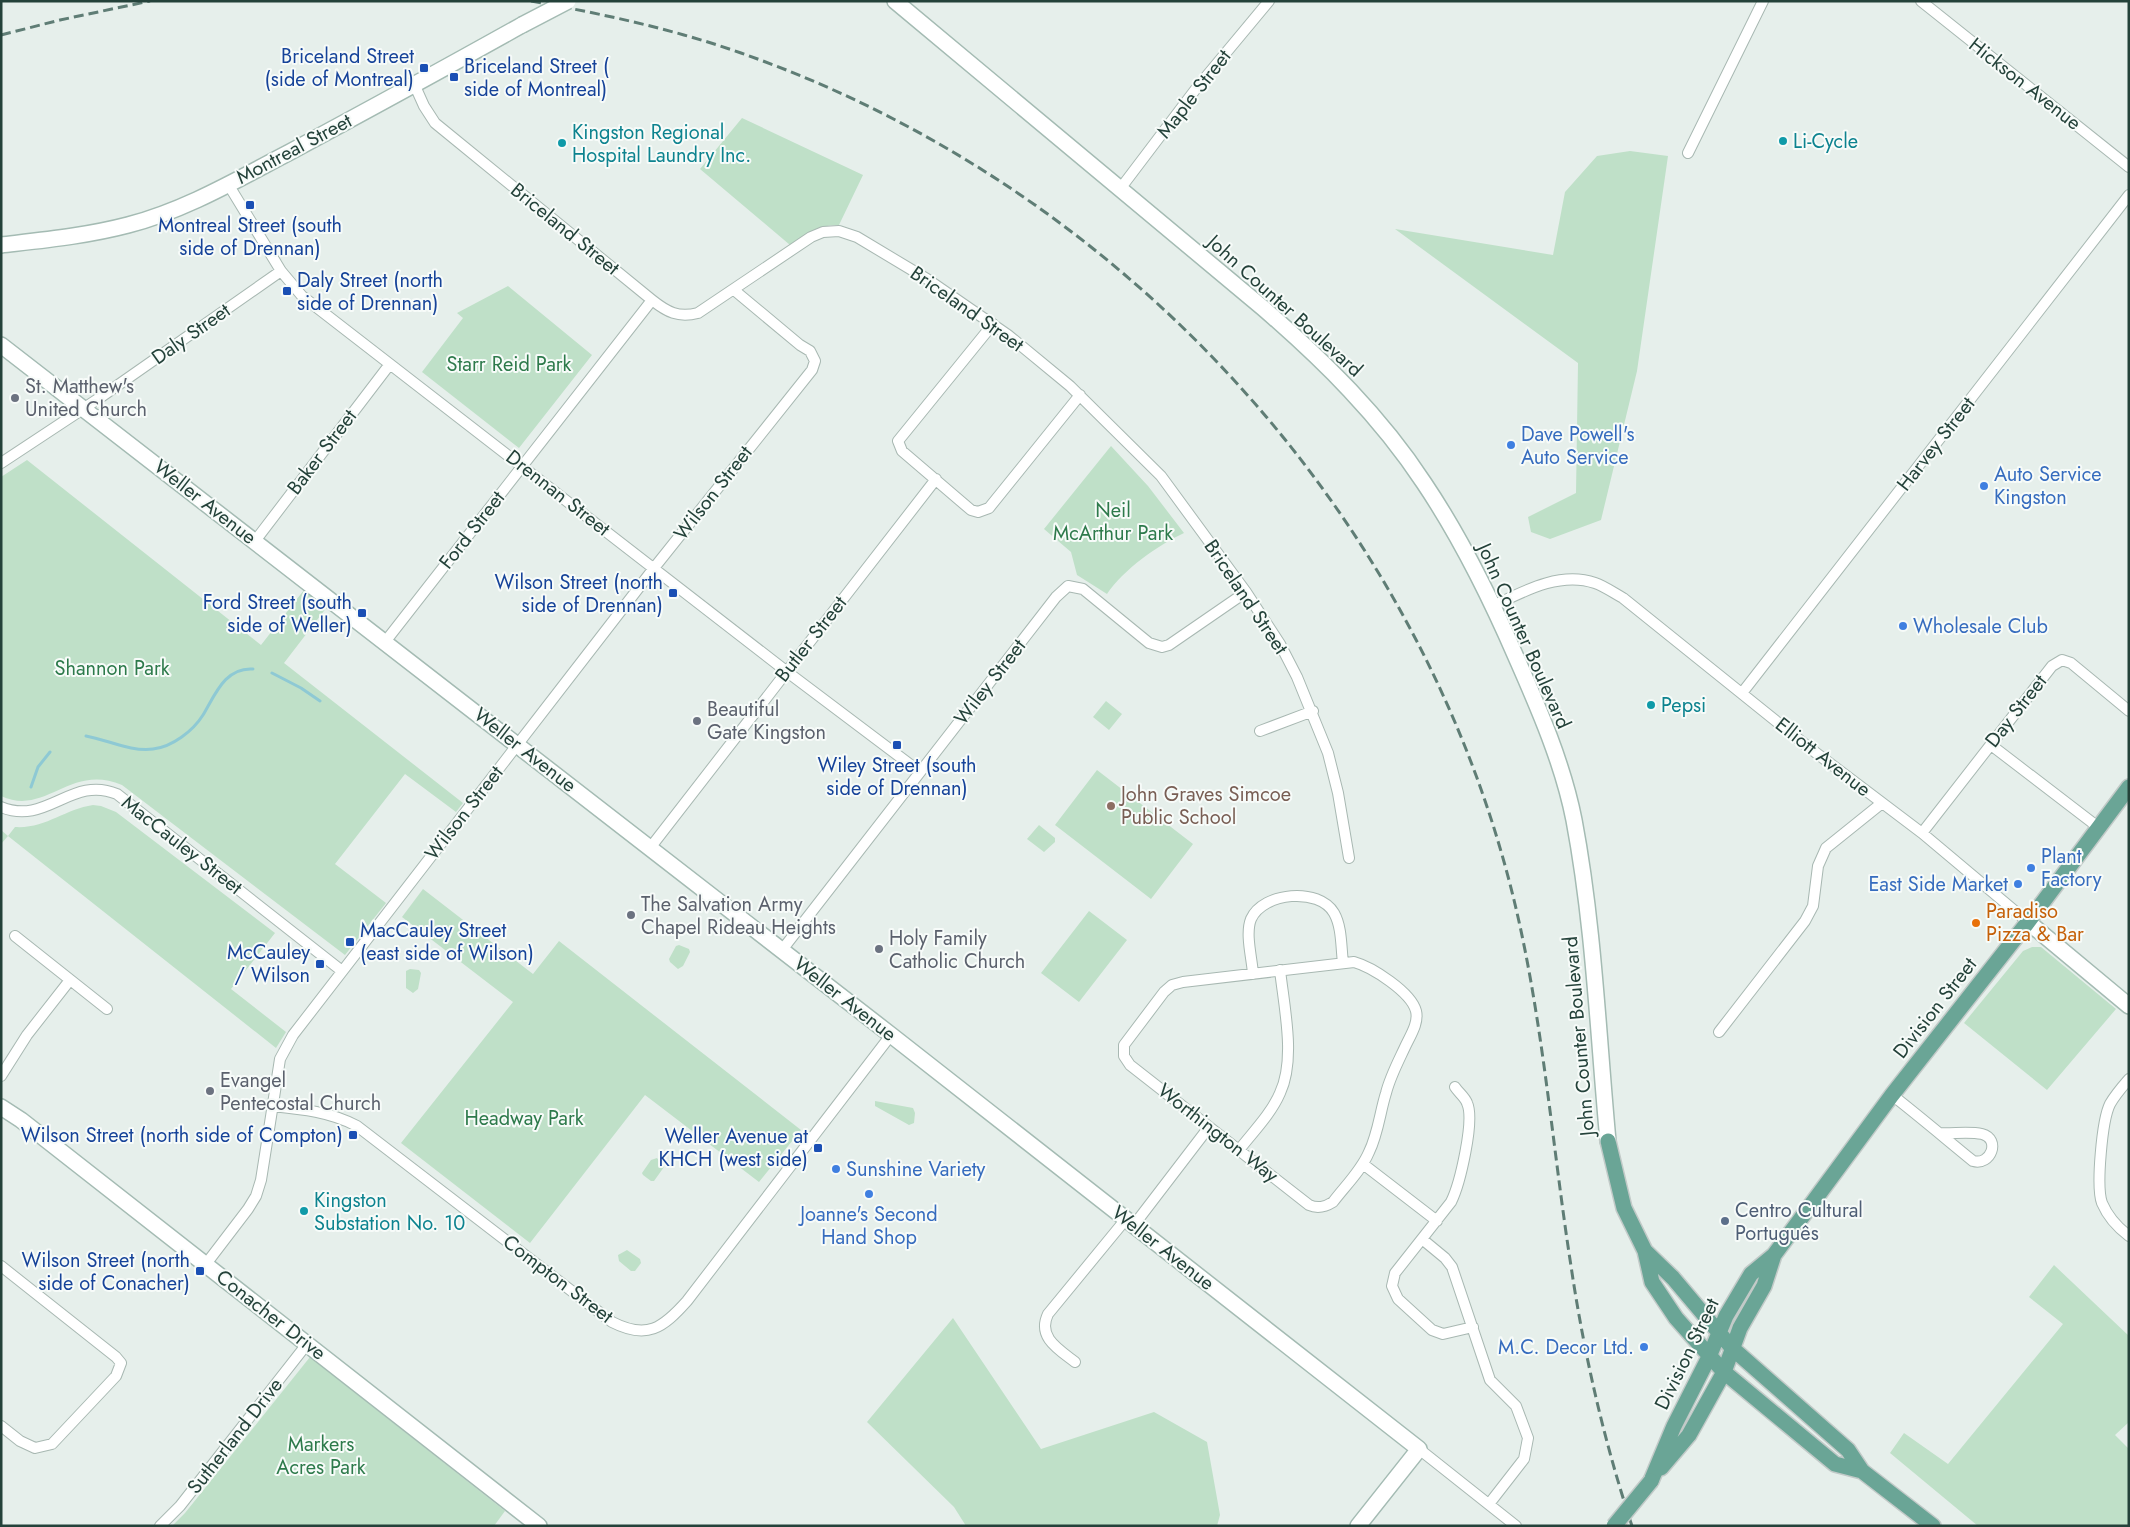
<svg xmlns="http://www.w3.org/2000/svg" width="2130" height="1527" viewBox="0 0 2130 1527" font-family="Jost,sans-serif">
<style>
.green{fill:#bfe0c8}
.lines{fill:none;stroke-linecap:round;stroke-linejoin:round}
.stream{stroke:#8ec9d4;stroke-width:3}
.street-casing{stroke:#a8b8b2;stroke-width:12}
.secondary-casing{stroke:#a4bbb3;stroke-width:18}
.primary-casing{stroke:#c2cac8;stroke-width:18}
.street{stroke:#fff;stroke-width:10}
.secondary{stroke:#fff;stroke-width:15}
.primary{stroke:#6aa596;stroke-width:15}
.rail{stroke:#5f7d75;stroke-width:3;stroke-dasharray:10 5;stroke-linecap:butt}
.secondary-bridge-casing{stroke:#a4bbb3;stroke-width:18;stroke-linecap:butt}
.primary-bridge-casing{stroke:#c2cac8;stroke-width:18;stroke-linecap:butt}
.secondary-bridge{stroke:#fff;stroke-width:15}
.primary-bridge{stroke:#6aa596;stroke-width:15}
.transit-dot{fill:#1a4fb4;stroke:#f7fbf9;stroke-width:2}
.culture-dot{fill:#0f9aa8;stroke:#f7fbf9;stroke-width:2}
.worship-dot{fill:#6b7280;stroke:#f7fbf9;stroke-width:2}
.shop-dot{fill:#3f7fe0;stroke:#f7fbf9;stroke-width:2}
.education-dot{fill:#8d6e63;stroke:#f7fbf9;stroke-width:2}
.food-dot{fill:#e8710a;stroke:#f7fbf9;stroke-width:2}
.service-dot{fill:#5c6f8a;stroke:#f7fbf9;stroke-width:2}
.labels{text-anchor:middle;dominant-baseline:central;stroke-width:4;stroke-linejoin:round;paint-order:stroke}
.transit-label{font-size:20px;fill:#164399;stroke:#f7fbf9;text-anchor:end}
.street-label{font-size:20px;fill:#24423a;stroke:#f7fbf9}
.culture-label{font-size:20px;fill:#0d838f;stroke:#f7fbf9;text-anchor:start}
.park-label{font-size:20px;fill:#2d7a4b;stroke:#f7fbf9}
.worship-label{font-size:20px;fill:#5b616d;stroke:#f7fbf9;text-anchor:start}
.shop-label{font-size:20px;fill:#366cbe;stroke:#f7fbf9;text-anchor:start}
.education-label{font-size:20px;fill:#785e54;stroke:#f7fbf9;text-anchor:start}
.food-label{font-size:20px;fill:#c56008;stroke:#f7fbf9;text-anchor:start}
.service-label{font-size:20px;fill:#4e5e75;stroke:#f7fbf9;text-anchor:start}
</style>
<rect width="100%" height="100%" fill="#e6efeb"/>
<path class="green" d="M742,118L863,175L839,225C819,224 806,234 790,245L700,169Z
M1630,151L1668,156L1637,371L1601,520L1550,539L1531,532L1528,517L1576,493L1578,363L1395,229L1553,255L1565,192L1597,156Z
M508,286L592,355L519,448L422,372L463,318L457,313Z
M1111,446L1148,486L1184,533C1158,545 1123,570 1107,594L1077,575L1071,552L1044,529Z
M27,460L261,645L304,590L327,607L284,663L463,803L456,812L405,774L335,864L386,903L345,955L122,785C69,763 46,817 1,796V477Z
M1106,701L1122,714L1109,730L1093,717Z
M1097,770L1193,844L1151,899L1055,825Z
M93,805L101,806L116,812L275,933L231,989L286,1032L276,1048L8,836L1,844V830L8,836L15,827C45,829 65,809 93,805Z
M1039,825L1055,838V842L1044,852L1027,839Z
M423,889L533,974L559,941L801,1130L759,1182L645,1095L530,1243L401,1143L513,1002L402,917Z
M1089,911L1127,940L1079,1002L1041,973Z
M679,945L689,949L690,952L683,966L678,969L670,962L669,959L676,946Z
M2032,947H2041L2116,1009L2047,1090L1964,1023L2023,951Z
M410,969L419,970L421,973L418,989L413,993L406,988V971Z
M875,1101L913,1108L915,1113L914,1123L909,1125L875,1106Z
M657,1158L664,1167L654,1181H651L643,1175L642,1173L651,1160Z
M627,1250L640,1259L641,1263L635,1271H631L619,1261L618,1255Z
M2054,1265L2129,1336V1422L2115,1435L2129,1449V1526H1978L1890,1453L1904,1433L1948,1464L2063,1324L2029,1297Z
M953,1318L1041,1449L1154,1412L1207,1442L1220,1515L1217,1526H966L954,1507L867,1422Z
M310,1357L505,1511L494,1526H172L185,1513Z"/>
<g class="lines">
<path class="stream" d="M272,673L301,688L320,701
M86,736C108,740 131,752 153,749C172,747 193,731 203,715C215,695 225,667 253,669
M31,787L38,767L50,752"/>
<defs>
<path id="street" d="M1921,1L2129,167
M415,86L424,106L435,123L652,300C667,312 678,318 698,313L811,237L823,232L839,231L857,237L927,279L1008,335L1070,386L1161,476L1246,592L1280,644L1297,677L1328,753L1338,793L1349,858
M1688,153L1763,1
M228,184L281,271L302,296L786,671L920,772
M1120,189L1195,90L1269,1
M993,324L898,441L902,451L971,510L978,512L989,508L1080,395
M1,463L101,397L281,271
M255,541L390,364
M1493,606C1524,591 1560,571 1595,583C1604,586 1614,593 1623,598L1807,746L1922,833L2028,922
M385,642L652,300
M1742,693L2129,195
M1260,731L1313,711
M1991,745L2098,827
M1,807C47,826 71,775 117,794L342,971
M1922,833L2052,666L2062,660L2071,663L2129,711
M650,848L936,479
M15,936L107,1009
M782,950L1056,597L1068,586L1083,589L1149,643L1162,647L1169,645L1246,592
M1354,962C1372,967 1411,992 1416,1011C1419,1023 1410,1036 1405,1047C1398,1062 1390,1077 1386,1093C1380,1112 1378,1134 1369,1152C1361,1171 1345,1186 1333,1202C1325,1207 1318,1209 1309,1205L1130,1065L1124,1056V1045L1164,992L1172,985L1183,982Z
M1253,974C1252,958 1245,934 1251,919C1263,892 1319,887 1334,913C1342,927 1341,947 1343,963
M1719,1032L1805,921L1813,906L1818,866L1826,848L1882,803
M1,1076L27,1035L70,980
M2129,1079C2122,1087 2115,1095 2110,1104C2102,1120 2096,1187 2102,1203C2108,1217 2117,1227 2129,1236
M1455,1087C1458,1092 1465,1097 1467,1103C1475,1120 1460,1184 1451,1202L1395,1273L1392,1286L1398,1299L1432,1330L1443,1334L1473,1327
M1892,1095C1919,1116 1946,1139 1973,1161C1991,1166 2001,1139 1982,1134C1969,1131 1952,1134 1939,1133
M272,1106C302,1109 331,1112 357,1126L612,1322C647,1340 663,1328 687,1301L891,1035
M1239,1150C1253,1132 1271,1114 1280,1093C1296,1059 1284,1007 1280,970
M1363,1164L1437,1221
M1134,1225L1209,1127
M1422,1239L1445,1258L1452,1267L1490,1380L1516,1406L1528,1438L1524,1459L1489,1504
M206,1264L248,1209L256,1196L261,1180L278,1072L280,1059L293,1035L654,568L812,370L815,361L810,351L800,345L734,290
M1,1266L116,1357L121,1363L116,1376L52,1444L35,1448L20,1441L1,1426
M1075,1362C1058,1349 1037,1337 1048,1314L1126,1219
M1419,1449L1516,1526
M160,1526L180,1506L307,1344"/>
<path id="secondary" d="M895,1L1263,308C1324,361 1380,416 1424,483C1461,538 1490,597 1516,657C1539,709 1563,764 1574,820C1594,926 1598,1034 1608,1141
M1,245C44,240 86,236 128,225C186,210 238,179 290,152C368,110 445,68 522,25
M1,345L891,1035L1419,1449L1358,1526
M2028,922L2129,1006
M1,1107L21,1120L539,1526"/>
<path id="primary" d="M1608,1141L1624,1208L1645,1251L1652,1282L1676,1318L1724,1372L1835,1464L1862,1471
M1645,1251L1673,1278L1732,1348L1848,1450L1862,1471L1933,1526
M1661,1468L1689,1435L1724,1372L1740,1328L1764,1286L1774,1255
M1651,1481L1674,1426L1709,1357L1726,1316L1751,1274L1774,1255L1892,1095L2028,922L2129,787"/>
</defs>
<use href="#street" class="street-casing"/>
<use href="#secondary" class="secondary-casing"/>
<use href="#primary" class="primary-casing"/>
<use href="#street" class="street"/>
<use href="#secondary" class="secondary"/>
<use href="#primary" class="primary"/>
<path class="rail" d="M531,1C603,14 673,29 741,53C1119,186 1419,509 1514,900C1543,1020 1552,1144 1571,1266C1584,1354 1604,1441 1632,1526
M1,35L60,20L150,1"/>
<defs>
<path id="secondary-bridge" d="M522,25L568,1"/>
<path id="primary-bridge" d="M1614,1526L1651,1481"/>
</defs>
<use href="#secondary-bridge" class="secondary-bridge-casing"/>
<use href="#primary-bridge" class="primary-bridge-casing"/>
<use href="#secondary-bridge" class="secondary-bridge"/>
<use href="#primary-bridge" class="primary-bridge"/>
</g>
<g class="transit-dot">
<rect x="419" y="63" width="10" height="10" rx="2.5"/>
<rect x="449" y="72" width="10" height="10" rx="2.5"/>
<rect x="245" y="200" width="10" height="10" rx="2.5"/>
<rect x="282" y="286" width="10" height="10" rx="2.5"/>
<rect x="668" y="588" width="10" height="10" rx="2.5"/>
<rect x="357" y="608" width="10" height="10" rx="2.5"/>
<rect x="892" y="740" width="10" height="10" rx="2.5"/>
<rect x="345" y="937" width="10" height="10" rx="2.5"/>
<rect x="315" y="959" width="10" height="10" rx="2.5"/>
<rect x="348" y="1130" width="10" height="10" rx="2.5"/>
<rect x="813" y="1143" width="10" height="10" rx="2.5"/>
<rect x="195" y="1266" width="10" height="10" rx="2.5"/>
</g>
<g class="culture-dot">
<circle cx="1783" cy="141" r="5"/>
<circle cx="562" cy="143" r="5"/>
<circle cx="1651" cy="705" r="5"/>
<circle cx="304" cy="1211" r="5"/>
</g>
<g class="worship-dot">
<circle cx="15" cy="398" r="5"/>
<circle cx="697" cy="721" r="5"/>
<circle cx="631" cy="915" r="5"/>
<circle cx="879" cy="949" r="5"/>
<circle cx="210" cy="1091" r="5"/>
</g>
<g class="shop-dot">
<circle cx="1511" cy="445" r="5"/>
<circle cx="1984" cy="486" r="5"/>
<circle cx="1903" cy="626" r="5"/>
<circle cx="2031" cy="868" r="5"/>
<circle cx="2018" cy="884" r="5"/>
<circle cx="836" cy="1169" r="5"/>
<circle cx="869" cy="1194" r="5"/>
<circle cx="1644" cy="1347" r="5"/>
</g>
<circle class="education-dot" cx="1111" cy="806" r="5"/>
<circle class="food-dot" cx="1976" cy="923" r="5"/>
<circle class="service-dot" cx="1725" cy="1221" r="5"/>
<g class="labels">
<g class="transit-label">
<text x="414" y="56">Briceland Street<tspan x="414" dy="23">(side of Montreal)</tspan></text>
<text x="464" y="66" text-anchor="start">Briceland Street (<tspan x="464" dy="23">side of Montreal)</tspan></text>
<text x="250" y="225" text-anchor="middle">Montreal Street (south<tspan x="250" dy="23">side of Drennan)</tspan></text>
<text x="297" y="280" text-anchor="start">Daly Street (north<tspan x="297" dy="23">side of Drennan)</tspan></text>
<text x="663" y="582">Wilson Street (north<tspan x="663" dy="23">side of Drennan)</tspan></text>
<text x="352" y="602">Ford Street (south<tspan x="352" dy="23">side of Weller)</tspan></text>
<text x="897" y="765" text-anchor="middle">Wiley Street (south<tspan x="897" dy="23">side of Drennan)</tspan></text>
<text x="360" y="930" text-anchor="start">MacCauley Street<tspan x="360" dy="23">(east side of Wilson)</tspan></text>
<text x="310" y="952">McCauley<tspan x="310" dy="23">/ Wilson</tspan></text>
<text x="343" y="1135">Wilson Street (north side of Compton)</text>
<text x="808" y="1136">Weller Avenue at<tspan x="808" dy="23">KHCH (west side)</tspan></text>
<text x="190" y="1260">Wilson Street (north<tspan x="190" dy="23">side of Conacher)</tspan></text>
</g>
<g class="street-label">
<text transform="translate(2025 84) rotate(38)">Hickson Avenue</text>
<text transform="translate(1194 94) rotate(-52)">Maple Street</text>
<text transform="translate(294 149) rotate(-28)">Montreal Street</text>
<text transform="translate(565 229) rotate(39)">Briceland Street</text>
<text transform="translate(1285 306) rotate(42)">John Counter Boulevard</text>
<text transform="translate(967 309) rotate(35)">Briceland Street</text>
<text transform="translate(191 334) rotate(-35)">Daly Street</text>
<text transform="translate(1936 444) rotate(-52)">Harvey Street</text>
<text transform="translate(322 452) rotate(-53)">Baker Street</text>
<text transform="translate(558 493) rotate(38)">Drennan Street</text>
<text transform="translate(713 493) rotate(-52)">Wilson Street</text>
<text transform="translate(205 502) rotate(38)">Weller Avenue</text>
<text transform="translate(472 530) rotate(-52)">Ford Street</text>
<text transform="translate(1246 597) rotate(56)">Briceland Street</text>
<text transform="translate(1524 636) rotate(66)">John Counter Boulevard</text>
<text transform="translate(811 639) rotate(-52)">Butler Street</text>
<text transform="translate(990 682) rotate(-52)">Wiley Street</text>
<text transform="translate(2016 711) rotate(-52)">Day Street</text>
<text transform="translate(525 750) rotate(38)">Weller Avenue</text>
<text transform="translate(1823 757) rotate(38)">Elliott Avenue</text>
<text transform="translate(464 813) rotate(-52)">Wilson Street</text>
<text transform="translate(182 845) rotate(38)">MacCauley Street</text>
<text transform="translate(845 999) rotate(38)">Weller Avenue</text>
<text transform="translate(1935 1008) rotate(-52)">Division Street</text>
<text transform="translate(1579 1036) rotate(-95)">John Counter Boulevard</text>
<text transform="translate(1218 1133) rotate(38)">Worthington Way</text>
<text transform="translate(1163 1248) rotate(38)">Weller Avenue</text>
<text transform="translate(558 1279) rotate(37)">Compton Street</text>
<text transform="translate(271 1315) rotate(38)">Conacher Drive</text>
<text transform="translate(1687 1354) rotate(-64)">Division Street</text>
<text transform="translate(235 1436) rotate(-52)">Sutherland Drive</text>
</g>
<g class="culture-label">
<text x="572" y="132">Kingston Regional<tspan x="572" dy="23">Hospital Laundry Inc.</tspan></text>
<text x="1793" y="141">Li-Cycle</text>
<text x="1661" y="705">Pepsi</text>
<text x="314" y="1200">Kingston<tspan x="314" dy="23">Substation No. 10</tspan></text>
</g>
<g class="park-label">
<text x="509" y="364">Starr Reid Park</text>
<text x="1113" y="510">Neil<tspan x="1113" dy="23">McArthur Park</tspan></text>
<text x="112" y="668">Shannon Park</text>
<text x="524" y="1118">Headway Park</text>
<text x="321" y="1444">Markers<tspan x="321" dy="23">Acres Park</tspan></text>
</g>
<g class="worship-label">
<text x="25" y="386">St. Matthew's<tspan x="25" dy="23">United Church</tspan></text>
<text x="707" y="709">Beautiful<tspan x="707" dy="23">Gate Kingston</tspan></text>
<text x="641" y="904">The Salvation Army<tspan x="641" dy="23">Chapel Rideau Heights</tspan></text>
<text x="889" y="938">Holy Family<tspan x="889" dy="23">Catholic Church</tspan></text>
<text x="220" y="1080">Evangel<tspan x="220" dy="23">Pentecostal Church</tspan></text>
</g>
<g class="shop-label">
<text x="1521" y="434">Dave Powell's<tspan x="1521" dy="23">Auto Service</tspan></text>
<text x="1994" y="474">Auto Service<tspan x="1994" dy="23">Kingston</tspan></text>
<text x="1913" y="626">Wholesale Club</text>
<text x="2041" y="856">Plant<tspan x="2041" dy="23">Factory</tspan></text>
<text x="2008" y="884" text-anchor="end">East Side Market</text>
<text x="846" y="1169">Sunshine Variety</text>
<text x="869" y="1214" text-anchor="middle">Joanne's Second<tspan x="869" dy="23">Hand Shop</tspan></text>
<text x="1634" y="1347" text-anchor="end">M.C. Decor Ltd.</text>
</g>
<g class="education-label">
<text x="1121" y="794">John Graves Simcoe<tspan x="1121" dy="23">Public School</tspan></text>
</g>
<g class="food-label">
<text x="1986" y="911">Paradiso<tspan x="1986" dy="23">Pizza &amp; Bar</tspan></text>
</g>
<g class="service-label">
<text x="1735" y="1210">Centro Cultural<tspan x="1735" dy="23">Português</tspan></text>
</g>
</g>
<rect width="2130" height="1527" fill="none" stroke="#24423a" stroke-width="5"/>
</svg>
